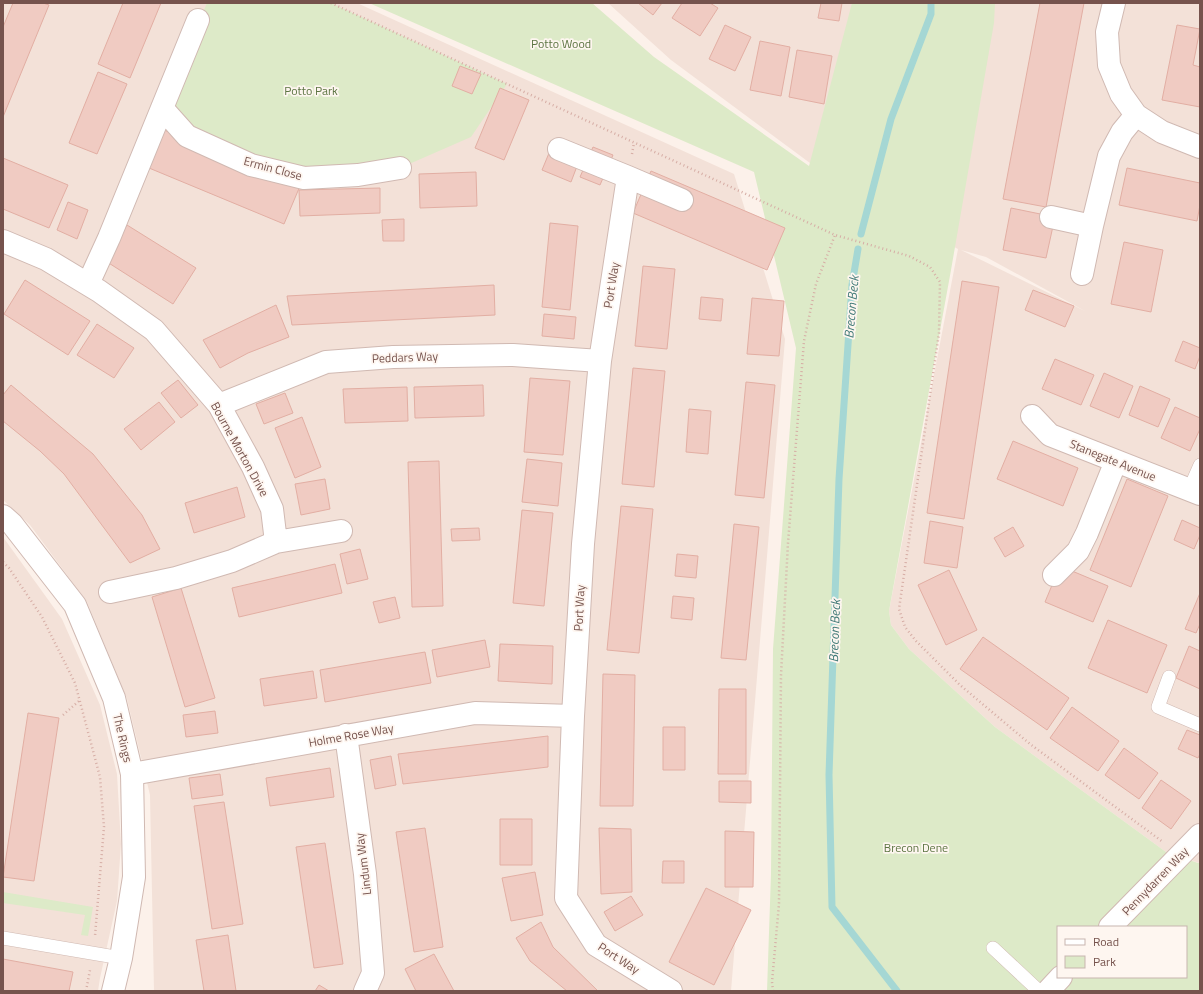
<svg xmlns="http://www.w3.org/2000/svg" width="1203" height="994" viewBox="0 0 1203 994" font-family="'Titillium Web',sans-serif">
<style>
.residential{fill:#f3e1d8;fill-rule:evenodd}
.green{fill:#ddeac8;fill-rule:evenodd}
.lines{fill:none;stroke-linecap:round;stroke-linejoin:round}
.stream{stroke:#a5d7d4;stroke-width:7}
.building{fill:#f0cbc2;stroke:#e2aea3}
.service-casing{stroke:#d0b9b2;stroke-width:14}
.minor-casing{stroke:#d0b9b2;stroke-width:24}
.tertiary-casing{stroke:#d0b9b2;stroke-width:24}
.path{stroke:#d6ada5;stroke-width:2.5;stroke-dasharray:1 3;stroke-linecap:butt}
.service{stroke:#fff;stroke-width:13}
.minor{stroke:#fff;stroke-width:22}
.tertiary{stroke:#fff;stroke-width:22}
.labels{text-anchor:middle;dominant-baseline:central;stroke-width:3.5;stroke-linejoin:round;paint-order:stroke}
.park-label{font-size:12px;fill:#5d7543;stroke:#fef6f0}
.street-label{font-size:12px;fill:#76534d;stroke:#fef6f0}
.water-label{font-size:13px;font-style:italic;fill:#417a78;stroke:#fef6f0}
</style>
<rect width="100%" height="100%" fill="#fcf1ea"/>
<path class="residential" d="M3,3H357L734,174L785,339L731,991H154L150,795L127,699L87,602L30,525L3,500Z
M608,3H1200V863H1199L1166,852L995,727L909,649L891,625L889,611L958,249L835,184L814,166L671,60ZM961,250L986,257L1085,311Z
M3,537L62,619L100,705L117,774L121,844L117,901L100,978L98,991H3Z"/>
<path class="green" d="M207,3H331L507,84L471,137L400,168L358,175L251,165L162,108Z
M369,3H592L654,57L809,166L852,3H995L994,23L951,270L889,611L891,625L909,649L995,727L1166,852L1198,863H1200V991H767L771,874L773,649L796,348L754,172ZM1058,927H1186V977H1058Z
M3,892L93,907L88,936L81,935L85,915L3,903Z"/>
<g class="lines">
<path class="stream" d="M861,234L891,119L931,14V3
M858,249L852,285L839,479L829,775L832,907L897,991"/>
</g>
<path class="building" d="M13,3H43L49,5L3,117V27Z
M123,3H161L130,78L98,64Z
M638,3H662L653,15Z
M682,3H710L718,8L700,36L672,18Z
M821,3H842L839,21L818,18Z
M1040,3H1084L1046,207L1003,199Z
M725,25L751,37L735,71L709,59Z
M1177,25L1200,29L1193,65L1200,67V107L1162,100Z
M760,41L790,47L781,96L750,90Z
M797,50L832,56L824,104L789,97Z
M460,66L481,74L472,94L452,86Z
M98,72L127,84L97,154L69,143Z
M500,88L529,100L504,160L475,148Z
M164,130L300,186L284,224L149,168Z
M554,141L582,153L571,182L542,170Z
M593,147L613,155L600,185L580,177Z
M3,158L68,185L49,228L3,209Z
M1127,168L1200,183V205L1197,221L1119,205Z
M651,171L785,228L767,270L633,213Z
M476,172L477,206L420,208L419,174Z
M380,188V213L300,216L299,190Z
M68,202L88,210L77,239L57,230Z
M1011,208L1055,217L1046,258L1003,250Z
M404,219V241H383L382,220Z
M550,223L578,226L570,310L542,307Z
M127,225L196,268L173,304L104,260Z
M1124,242L1163,250L1151,312L1111,304Z
M643,266L675,269L667,349L635,346Z
M25,280L90,321L68,355L4,314Z
M962,281L999,287L964,519L927,513Z
M494,285L495,315L292,325L287,296Z
M1033,290L1074,306L1065,327L1025,310Z
M701,297L723,299L721,321L699,319Z
M752,298L784,301L779,356L747,354Z
M276,305L289,337L248,353L220,368L203,340Z
M544,314L576,317L574,339L542,336Z
M97,324L134,348L114,378L77,355Z
M1183,341L1200,348V356L1195,369L1175,361Z
M1055,359L1094,375L1081,405L1042,389Z
M633,368L665,371L654,487L622,484Z
M1104,373L1133,386L1119,418L1090,406Z
M530,378L570,381L563,455L524,452Z
M178,380L198,405L181,418L161,393Z
M746,382L775,385L764,498L735,495Z
M11,385L93,454L142,515L160,549L130,563L64,474L40,451L3,421V395Z
M483,385L484,416L415,418L414,387Z
M1140,386L1170,399L1158,427L1129,415Z
M407,387L408,421L345,423L343,389Z
M285,393L293,413L264,424L256,404Z
M159,402L175,422L141,450L124,429Z
M1175,407L1200,418V429L1190,451L1161,438Z
M689,409L711,411L708,454L686,452Z
M302,417L321,467L295,478L275,428Z
M1013,441L1078,468L1063,506L997,479Z
M527,459L562,463L558,506L522,502Z
M439,461L443,606L412,607L408,462Z
M325,479L330,509L301,515L295,484Z
M1127,479L1168,496L1131,587L1090,570Z
M237,487L245,517L194,533L185,503Z
M621,506L653,509L639,653L607,650Z
M522,510L553,513L544,606L513,603Z
M1182,520L1200,528V535L1194,549L1174,540Z
M930,521L963,527L957,568L924,563Z
M734,524L759,527L746,660L721,658Z
M1013,527L1024,546L1005,557L994,538Z
M479,528L480,540L452,541L451,529Z
M360,549L368,579L347,584L340,554Z
M677,554L698,556L696,578L675,576Z
M335,564L342,593L239,617L232,588Z
M1060,566L1108,586L1093,622L1045,602Z
M949,570L977,630L946,645L918,585Z
M181,588L215,698L185,707L152,597Z
M1200,593V624L1196,633L1185,629Z
M673,596L694,598L692,620L671,618Z
M395,597L400,618L379,623L373,602Z
M1108,620L1167,645L1147,693L1088,668Z
M983,637L1069,698L1047,730L960,669Z
M485,640L490,667L437,677L432,650Z
M500,644L553,646L552,684L498,681Z
M1189,646L1200,651V689L1176,678Z
M425,652L431,683L325,702L320,670Z
M313,671L317,698L264,706L260,679Z
M603,674L635,675L633,806H600Z
M719,689H746V774H718Z
M1072,707L1119,741L1098,771L1050,738Z
M215,711L218,733L186,737L183,715Z
M28,713L59,718L34,881L3,877Z
M663,727H685V770H663Z
M1187,730L1200,735V754L1198,758L1178,749Z
M548,736V767L403,784L398,754Z
M1124,748L1158,773L1139,799L1105,775Z
M391,756L396,785L375,789L370,760Z
M330,768L334,797L270,806L266,778Z
M220,774L223,795L192,799L189,778Z
M1161,780L1191,801L1171,829L1142,808Z
M719,781H751V803L719,802Z
M224,802L243,924L212,929L194,806Z
M500,819H532V865H500Z
M425,828L443,947L414,952L396,832Z
M599,828L631,829L632,892L601,894Z
M725,831L754,832L753,887H725Z
M325,843L343,964L314,968L296,847Z
M663,861H684V883H662Z
M535,872L543,915L511,921L502,878Z
M706,888L751,910L714,985L669,962Z
M631,896L643,915L615,931L604,912Z
M541,922L553,947L598,991H567L530,961L516,938Z
M228,935L236,991H204L196,940Z
M434,954L454,991H416L405,969Z
M3,959L73,972L69,991H3Z
M319,985L329,991H315Z"/>
<g class="lines">
<defs>
<path id="service" d="M1189,490L1200,465
M1169,677L1158,707L1200,725
M3,938L121,958
M993,948L1039,991"/>
<path id="minor" d="M1114,3L1107,32L1109,65L1121,94L1136,115L1162,132L1200,147
M162,108L187,136L251,165L304,178L358,175L400,168
M559,149L628,177L682,200
M628,177L600,361L583,544L573,716L566,898L596,945L671,991
M1051,217L1092,226
M3,241L46,259L99,291L154,330L219,405L253,467L272,509L276,542L232,561L176,578L110,592
M1082,274L1092,226L1109,156L1122,132L1136,115
M88,284L109,238L198,20
M219,405L326,362L393,357L513,355L600,361
M1032,416L1050,435L1200,494
M276,542L341,531
M1054,575L1078,551L1087,533L1116,461
M346,735L365,874L373,973L365,991
M132,774L475,713L573,716
M1110,927L1200,835
M1048,991L1061,977"/>
<path id="tertiary" d="M3,516L12,524L75,605L114,698L132,774L134,877L121,958L113,991"/>
</defs>
<use href="#service" class="service-casing"/>
<use href="#minor" class="minor-casing"/>
<use href="#tertiary" class="tertiary-casing"/>
<path class="path" d="M331,3L835,235L909,256L930,267L940,282L939,333L899,609L905,627L916,641L960,685L1030,744L1163,842
M632,154L634,143
M3,562L9,568L42,617L75,683L100,777L104,827L95,936
M63,715L79,701
M86,991L90,970
M773,991L772,982L779,904L781,675L788,543L804,341L816,284L835,235"/>
<use href="#service" class="service"/>
<use href="#minor" class="minor"/>
<use href="#tertiary" class="tertiary"/>
</g>
<g class="labels">
<g class="park-label">
<text x="561" y="43">Potto Wood</text>
<text x="311" y="90">Potto Park</text>
<text x="916" y="847">Brecon Dene</text>
</g>
<g class="street-label">
<text transform="translate(273 168) rotate(15)">Ermin Close</text>
<text transform="translate(611 285) rotate(-81)">Port Way</text>
<text transform="translate(405 357) rotate(-2)">Peddars Way</text>
<text transform="translate(240 449) rotate(61)">Bourne Morton Drive</text>
<text transform="translate(1113 460) rotate(22)">Stanegate Avenue</text>
<text transform="translate(579 608) rotate(-87)">Port Way</text>
<text transform="translate(351 735) rotate(-10)">Holme Rose Way</text>
<text transform="translate(123 738) rotate(77)">The Rings</text>
<text transform="translate(363 864) rotate(-97)">Lindum Way</text>
<text transform="translate(1155 881) rotate(-46)">Pennydarren Way</text>
<text transform="translate(619 958) rotate(33)">Port Way</text>
</g>
<g class="water-label">
<text transform="translate(851 307) rotate(-85)">Brecon Beck</text>
<text transform="translate(834 631) rotate(-88)">Brecon Beck</text>
</g>
</g>
<rect width="1203" height="994" fill="none" stroke="#76534d" stroke-width="8"/>
<rect x="1057" y="926" width="130" height="52" fill="#fef6f0" stroke="#c8b5af"/>
<rect x="1065" y="939" width="20" height="6" fill="#ffffff" stroke="#c8b5af"/>
<text x="1093" y="946" font-size="12" fill="#76534d">Road</text>
<rect x="1065" y="956" width="20" height="12" fill="#ddeac8" stroke="#c8b5af"/>
<text x="1093" y="966" font-size="12" fill="#76534d">Park</text>
</svg>
